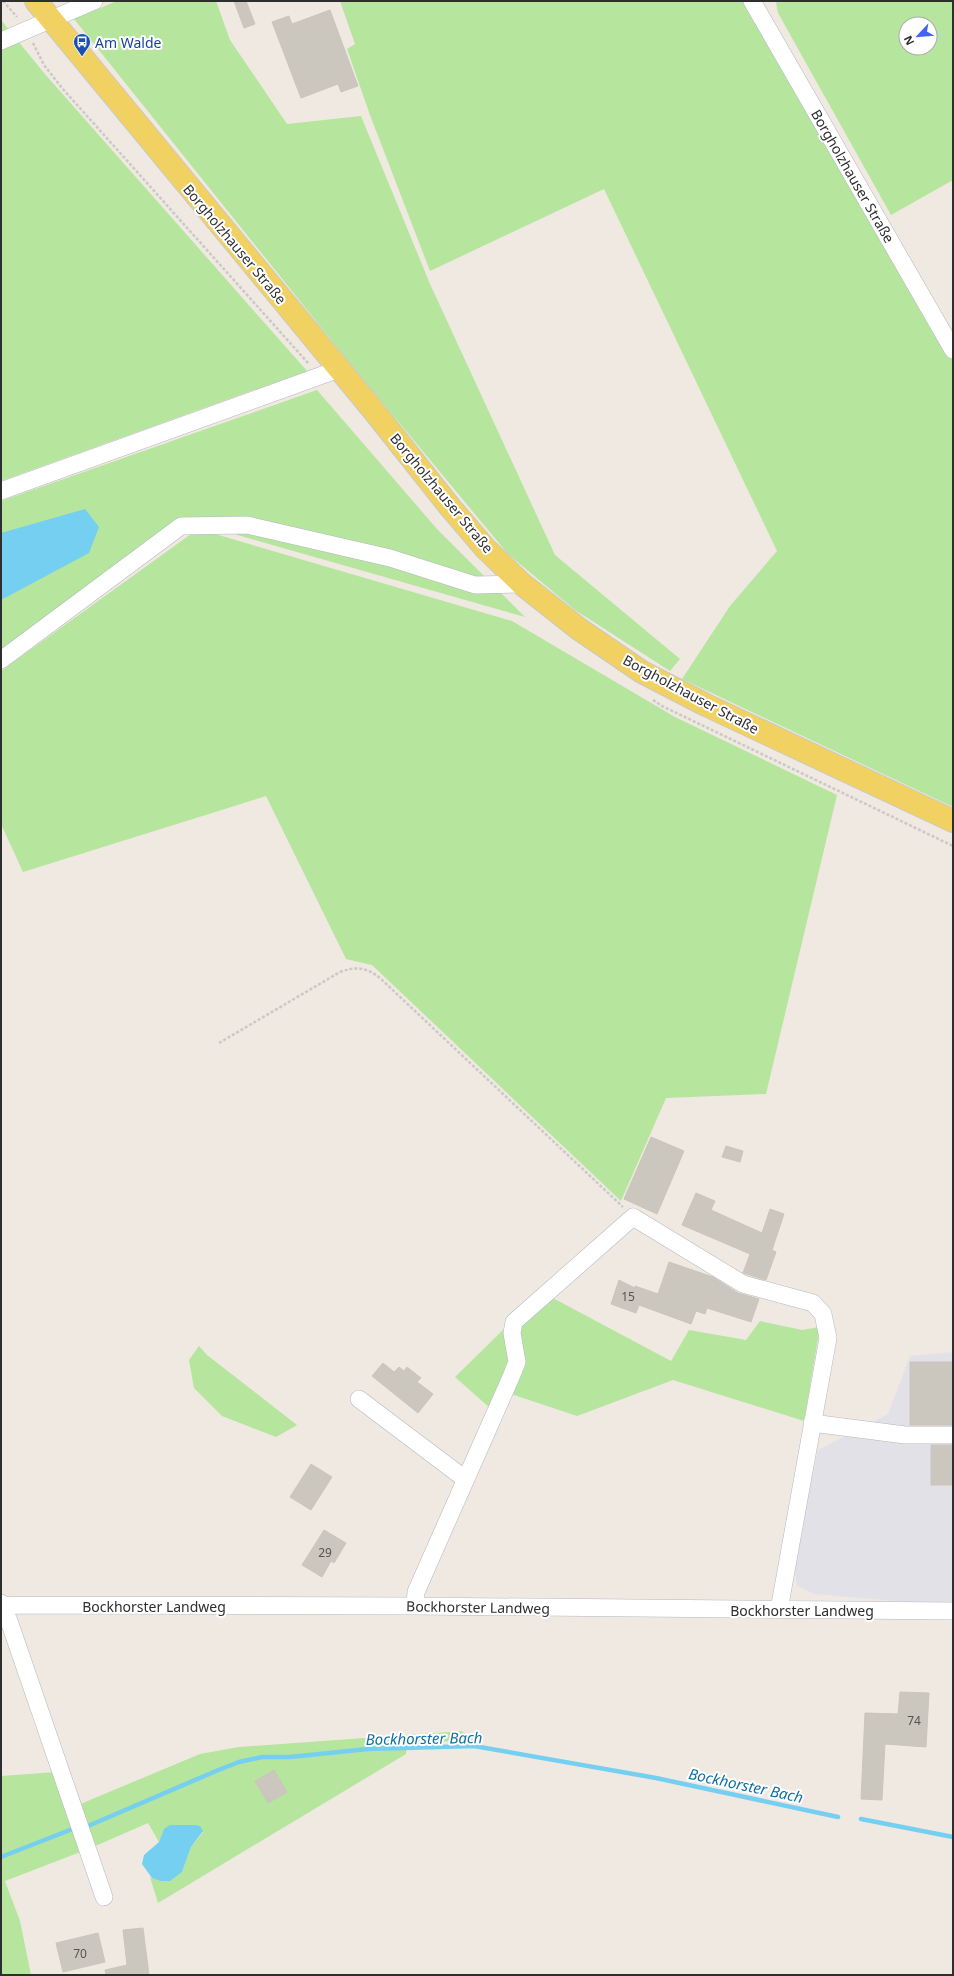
<svg xmlns="http://www.w3.org/2000/svg" width="954" height="1976" viewBox="0 0 954 1976" font-family="'Noto Sans',sans-serif">
<style>
.industrial{fill:#e3e1e8}
.green{fill:#b6e59e;fill-rule:evenodd}
.water{fill:#75cff0}
.lines{fill:none;stroke-linecap:round;stroke-linejoin:round}
.stream{stroke:#75cff0;stroke-width:4.5}
.building{fill:#cbc7bf;stroke:#cbc5ba}
.minor-casing{stroke:#b4b7c1;stroke-width:18}
.major-casing{stroke:#c9c9c9;stroke-width:24}
.path{stroke:#c9c9c9;stroke-width:2.5;stroke-dasharray:3 2;stroke-linecap:butt}
.minor{stroke:#fff;stroke-width:17}
.major{stroke:#f2d163;stroke-width:22}
.labels{text-anchor:middle;dominant-baseline:central;stroke-width:4;stroke-linejoin:round;paint-order:stroke}
.number-label{font-size:12px;fill:#555452}
.transit-label{font-size:14px;fill:#164399;stroke:#fff;text-anchor:start}
.street-label{font-size:14px;fill:#2e2e2e;stroke:#fff}
.water-label{font-size:15px;font-style:italic;fill:#0d6fa3;stroke:#fff}
</style>
<rect width="100%" height="100%" fill="#efe9e1"/>
<path class="industrial" d="M953,1352V1603L932,1604L815,1594L797,1586L794,1565L818,1450L888,1414L910,1356Z"/>
<path class="green" d="M117,1H216L230,40L287,124L361,116L430,284L555,555L680,659L670,671L575,610L508,554L348,361L74,19Z
M340,1H743L953,361V807L682,679L730,606L777,551L604,189L430,271L370,115L347,49L355,44Z
M778,1H953V180L891,215L778,13L776,3ZM906,24H930V48H906Z
M1,20L44,73L307,371L1,481Z
M317,390L437,529L525,617L181,519L1,653V501Z
M198,529L512,621L675,717L837,795L766,1094L666,1098L621,1201L372,965L346,959L266,796L23,872L1,824V671Z
M551,1297L671,1361L689,1330L746,1340L760,1321L802,1330L820,1327L804,1421L673,1380L577,1416L508,1393L522,1322Z
M504,1329L510,1349V1364L490,1408L455,1377Z
M199,1346L207,1355L297,1425L276,1437L222,1416L194,1388L189,1360Z
M461,1731L475,1738L473,1741L407,1742L406,1754L158,1903L150,1877L152,1878L182,1872L191,1847L203,1832L164,1830L159,1842L148,1823L93,1847L78,1805L200,1754L239,1747Z
M56,1772L83,1851L5,1881L20,1921L31,1975H1V1776Z"/>
<path class="water" d="M85,509L99,527L89,553L1,600V533Z
M170,1825H196L200,1826L203,1831L191,1847L182,1872L170,1881H161L152,1878L142,1864L144,1855L159,1842L164,1829Z"/>
<g class="lines">
<path class="stream" d="M861,1819L953,1837
M88,1826L216,1771L239,1762L262,1757H290L368,1749L474,1746L656,1778L838,1817
M1,1857L75,1828"/>
</g>
<path class="building" d="M234,1H246L255,24L244,28Z
M330,10L358,86L341,92L338,84L301,98L272,22L289,16L292,24Z
M651,1137L684,1151L657,1214L624,1199Z
M726,1146L743,1151L740,1162L722,1157Z
M696,1193L715,1201L711,1210L762,1233L770,1209L784,1214L772,1250L776,1252L766,1280L743,1273L750,1254L682,1225Z
M669,1262L713,1277L738,1293L759,1299L751,1322L707,1308L705,1314L696,1311L691,1324L639,1305L636,1313L611,1304L619,1280L635,1288V1286L658,1294Z
M910,1362H953V1425H910Z
M383,1363L394,1372L399,1367L404,1371L407,1367L421,1378L417,1382L433,1394L418,1413L372,1376Z
M931,1445H953V1485H931Z
M311,1464L332,1477L311,1510L290,1497Z
M324,1530L346,1543L334,1563L331,1561L322,1577L302,1565Z
M900,1692L929,1693L926,1747L885,1744L882,1800L861,1799L865,1713L898,1714Z
M274,1770L287,1792L268,1803L255,1781Z
M143,1928L149,1975H106L105,1970L127,1965L123,1930Z
M98,1933L105,1962L63,1972L56,1943Z"/>
<g class="lines">
<defs>
<path id="minor" d="M752,1L953,350
M1,41L94,1
M1,491L339,369
M1,660L181,526L247,525L390,558L475,585L522,584
M359,1399L465,1479
M812,1423L905,1435H953
M1,1603L9,1621L104,1897
M1,1605L415,1606L953,1611
M415,1606L416,1592L511,1377L517,1362L512,1333L514,1322L633,1217L743,1284L813,1303L823,1314L828,1338L779,1610"/>
<path id="major" d="M36,1L374,411L450,507L485,548L522,584L579,629L642,672L706,705L953,821"/>
</defs>
<use href="#minor" class="minor-casing"/>
<use href="#major" class="major-casing"/>
<path class="path" d="M3,1L17,17
M33,43L44,65L62,88L308,363
M653,700L662,706L953,846
M219,1043L340,972C356,966 367,967 381,979L623,1207"/>
<use href="#minor" class="minor"/>
<use href="#major" class="major"/>
</g>
<defs>
<symbol id="bus-pin" viewBox="-11 -11 22 30"><path d="M0 17L-7.5 6A9.5 9.5 0 1 1 7.5 6Z" fill="#1a4fb4" stroke="#fff"/><path d="M-5-6H5V4H4V6H2V4H-2V6H-4V4H-5ZM-3.5-4V0h7V-4ZM-3.5 1.2v1.5H-2V1.2ZM2 1.2v1.5H3.5V1.2Z" fill="#fff"/></symbol>
</defs>
<g fill-rule="evenodd">
<use href="#bus-pin" x="72" y="32" width="20" height="27"/>
</g>
<g class="labels">
<g class="number-label">
<text x="628" y="1296">15</text>
<text x="325" y="1552">29</text>
<text x="914" y="1720">74</text>
<text x="80" y="1953">70</text>
</g>
<g class="transit-label">
<text x="95" y="42">Am Walde</text>
</g>
<g class="street-label">
<text transform="translate(853 176) rotate(60)">Borgholzhauser Straße</text>
<text transform="translate(235 244) rotate(50)">Borgholzhauser Straße</text>
<text transform="translate(442 493) rotate(50)">Borgholzhauser Straße</text>
<text transform="translate(691 694) rotate(28)">Borgholzhauser Straße</text>
<text x="154" y="1606">Bockhorster Landweg</text>
<text transform="translate(478 1607) rotate(1)">Bockhorster Landweg</text>
<text x="802" y="1610">Bockhorster Landweg</text>
</g>
<g class="water-label">
<text transform="translate(424 1738) rotate(-1)">Bockhorster Bach</text>
<text transform="translate(746 1785) rotate(12)">Bockhorster Bach</text>
</g>
</g>
<rect width="954" height="1976" fill="none" stroke="#2e2e2e" stroke-width="4"/>
<g transform="translate(918 36) rotate(244)"><circle r="19" fill="#ffffff" stroke="#ababab"/>
<path d="M0-3L7 15L0 10L-7 15Z" fill="#4264fb"/>
<text y="-6" font-size="11" font-weight="bold" text-anchor="middle" fill="#2e2e2e">N</text>
</g>
</svg>
